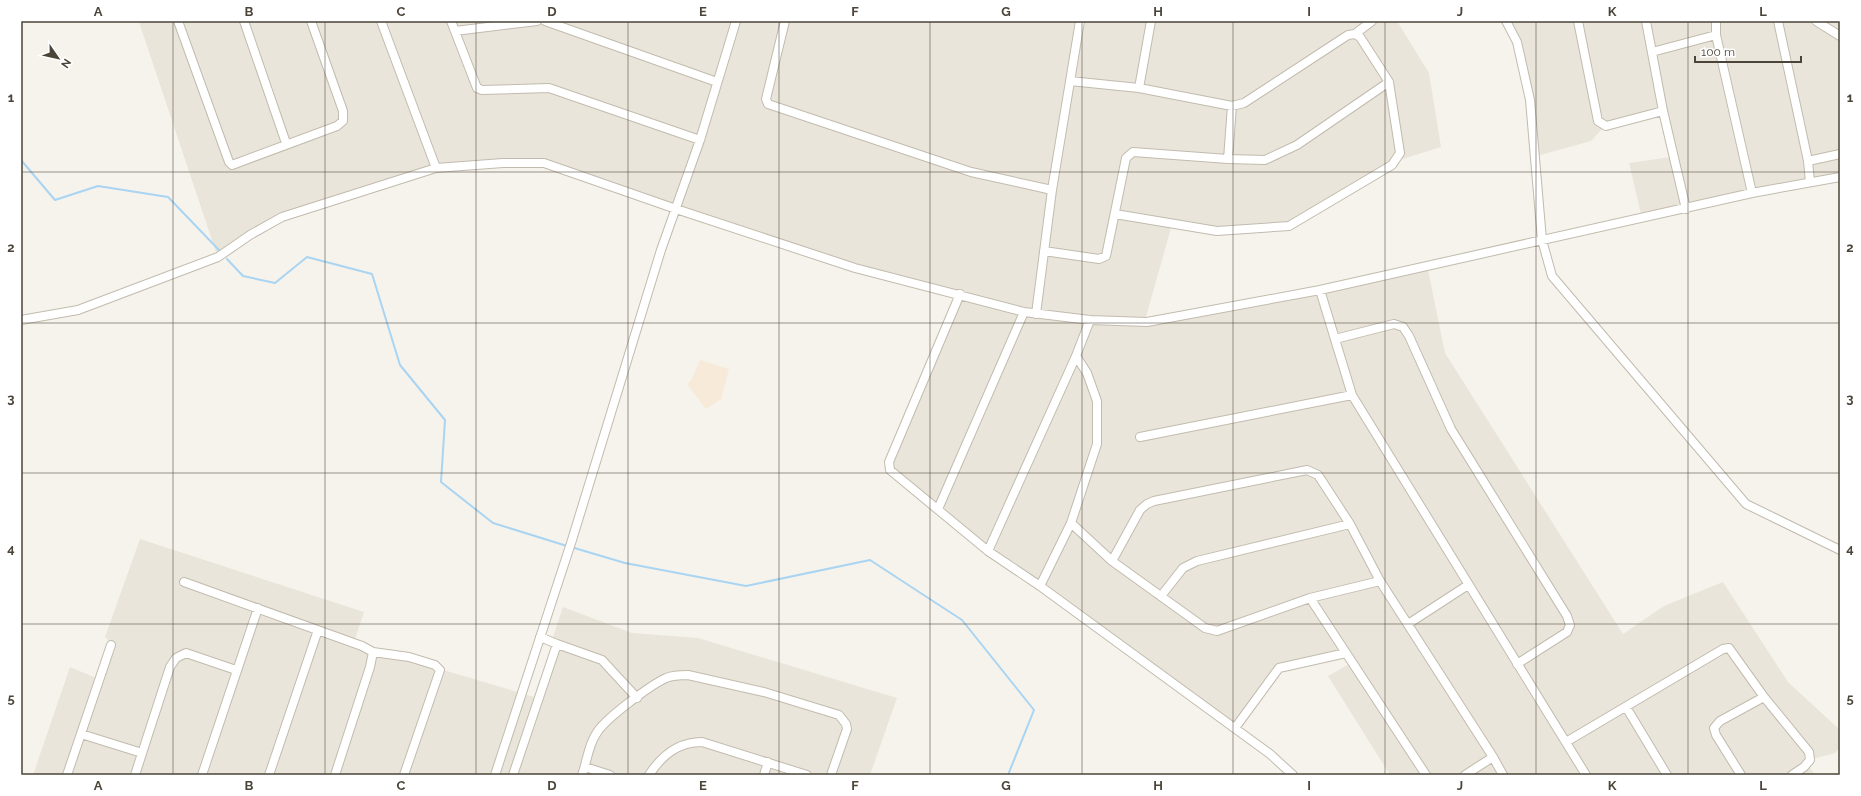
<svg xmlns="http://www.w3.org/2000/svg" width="1861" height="796" viewBox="0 0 1861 796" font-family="Raleway,sans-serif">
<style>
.residential{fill:#eae5da}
.commercial{fill:#f7ead8}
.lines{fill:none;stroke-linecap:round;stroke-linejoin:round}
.stream{stroke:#a9d4f2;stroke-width:2}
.minor-casing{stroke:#c2bbae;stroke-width:10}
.minor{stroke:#fff;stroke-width:8}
.grid{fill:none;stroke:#4b4439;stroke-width:1;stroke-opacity:0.55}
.neatline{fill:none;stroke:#4b4439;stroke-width:1.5}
.grid-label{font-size:13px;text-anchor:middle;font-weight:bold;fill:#4b4439}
</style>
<rect width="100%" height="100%" fill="#f6f3ec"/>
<path class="residential" d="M175,21L181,23L185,21H1397L1429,73L1441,147L1390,163L1289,224L1217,227L1173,221L1144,324L1428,270L1445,353L1623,634L1664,606L1723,582L1788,682L1840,730V748L1835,753L1805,761L1815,775H1390L1328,676L1353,662L1347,651L1278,666L1234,725L986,547L891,469L892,461L961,293L855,265L543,161L431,167L280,215L217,255L139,22Z
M1508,21H1840V175L1641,214L1629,163L1677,156L1666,109L1607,124L1591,141L1537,156L1533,99Z
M140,539L364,612L353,645L410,660L541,699L559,643L552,640L563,607L632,633L698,638L897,698L870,775H33L70,667L101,680L114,646L105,637Z"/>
<path class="commercial" d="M700,360L729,369L721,399L706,409L687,384L691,381Z"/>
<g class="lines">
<path class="stream" d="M21,160L55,200L98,186L168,197L219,250
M227,259L243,276L275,283L307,257L372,274L400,365L445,420L441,482L493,523L567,546
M571,547L625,563L746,586L870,560L962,620L1034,710L1008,775"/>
<defs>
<path id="minor" d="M178,21L229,162L232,165L337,126L343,121V111L311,21
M244,21L286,143
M381,21L436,168
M451,21L477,88L482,90L549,88L700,140
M545,21L717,82
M785,21L766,99L768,104L971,172L1052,190
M1506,21L1517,42L1530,100L1542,240L1552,276L1746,504L1840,550
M1578,21L1598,121L1606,126L1663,111
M1646,21L1663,111L1686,209
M1716,21V35L1752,193
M1778,21L1808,161L1810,182
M1816,21L1840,36
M455,31L537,21
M1355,34L1372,21
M1652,52L1716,35
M1070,81L1139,88L1232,106L1244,103L1348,35L1355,34L1360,37L1389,82L1400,153L1392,165L1289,226L1217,231L1115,214
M1139,88L1151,21
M1228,159L1265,160L1297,145L1389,82
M1808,161L1840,154
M1044,251L1099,259L1106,256L1126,158L1133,152L1228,159L1232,106
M1320,290L1352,395L1586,775
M960,294L889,462L890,470L988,551L1040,586L1270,754L1293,775
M1036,314L1052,190L1080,21
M21,320L78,310L218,257L250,235L282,217L436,168L503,163H544L676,209L855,268L1024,312L1090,320L1147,322L1320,290L1752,193L1840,177
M1335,339L1394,324L1403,327L1409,336L1451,429L1567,616L1570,625L1567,632L1517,664
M1140,437L1352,395
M938,509L1024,312
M1071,523L1112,561
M988,551L1076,356L1090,320
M184,582L362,646L373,652L370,667L335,775
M1040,586L1071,523L1097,444V401L1087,373L1076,356
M1161,596L1183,568L1197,561L1350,524
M1310,598L1380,581
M1408,624L1468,585
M540,637L557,644
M373,652L409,657L435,665L440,670L404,775
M1626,707L1667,775
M1235,728L1279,668L1346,653
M81,734L142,753
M1566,742L1723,649L1729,648L1764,697L1809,752L1810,760L1804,767L1792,775
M1493,757L1503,775
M585,767L610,775
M67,775L111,645
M135,775L170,667L176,658L186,653L236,670
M202,775L258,608
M269,775L318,630
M495,775L572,540L661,250L700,140L736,21
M513,775L557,644L602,660L637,698
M582,775C587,762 588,746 596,734C604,719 651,685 666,678C673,675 680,675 688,675L764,692L839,715L846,724L847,729L831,775
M649,775C662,755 678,742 702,742L807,775
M764,775L768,762
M1426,775L1310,598L1217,631L1205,628L1112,561L1140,510L1147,504L1154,501L1307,470L1318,475L1350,524L1380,581L1493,757L1465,775
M1741,775L1716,735L1714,728L1720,721L1764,697"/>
</defs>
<use href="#minor" class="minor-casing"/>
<use href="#minor" class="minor"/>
</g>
<path class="grid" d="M173,21V775M325,21V775M476,21V775M628,21V775M779,21V775M930,21V775M1082,21V775M1233,21V775M1385,21V775M1536,21V775M1688,21V775M21,172H1840M21,323H1840M21,473H1840M21,624H1840"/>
<rect width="1861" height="796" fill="none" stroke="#ffffff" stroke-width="44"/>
<g transform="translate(58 58) rotate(124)" stroke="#ffffff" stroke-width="3" paint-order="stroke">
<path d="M0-3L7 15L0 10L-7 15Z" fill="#4b4439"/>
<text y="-6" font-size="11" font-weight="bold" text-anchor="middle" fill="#4b4439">N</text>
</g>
<path d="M1695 56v6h106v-6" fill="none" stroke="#4b4439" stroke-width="2"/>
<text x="1701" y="56" font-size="12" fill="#4b4439" stroke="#ffffff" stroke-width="3" paint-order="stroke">100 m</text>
<rect x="22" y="22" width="1817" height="752" class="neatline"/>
<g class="grid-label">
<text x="98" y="16">A</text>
<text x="249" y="16">B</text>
<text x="401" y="16">C</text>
<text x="552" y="16">D</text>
<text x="703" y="16">E</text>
<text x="855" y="16">F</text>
<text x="1006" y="16">G</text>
<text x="1158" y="16">H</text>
<text x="1309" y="16">I</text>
<text x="1460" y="16">J</text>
<text x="1612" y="16">K</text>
<text x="1763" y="16">L</text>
<text x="11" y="102">1</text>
<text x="1850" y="102">1</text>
<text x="11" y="252">2</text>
<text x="1850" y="252">2</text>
<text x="11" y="403">3</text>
<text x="1850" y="403">3</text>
<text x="11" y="553">4</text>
<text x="1850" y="553">4</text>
<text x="11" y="703">5</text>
<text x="1850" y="703">5</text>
<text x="98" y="790">A</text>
<text x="249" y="790">B</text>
<text x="401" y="790">C</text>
<text x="552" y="790">D</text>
<text x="703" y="790">E</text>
<text x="855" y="790">F</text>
<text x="1006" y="790">G</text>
<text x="1158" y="790">H</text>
<text x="1309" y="790">I</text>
<text x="1460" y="790">J</text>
<text x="1612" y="790">K</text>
<text x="1763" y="790">L</text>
</g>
</svg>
